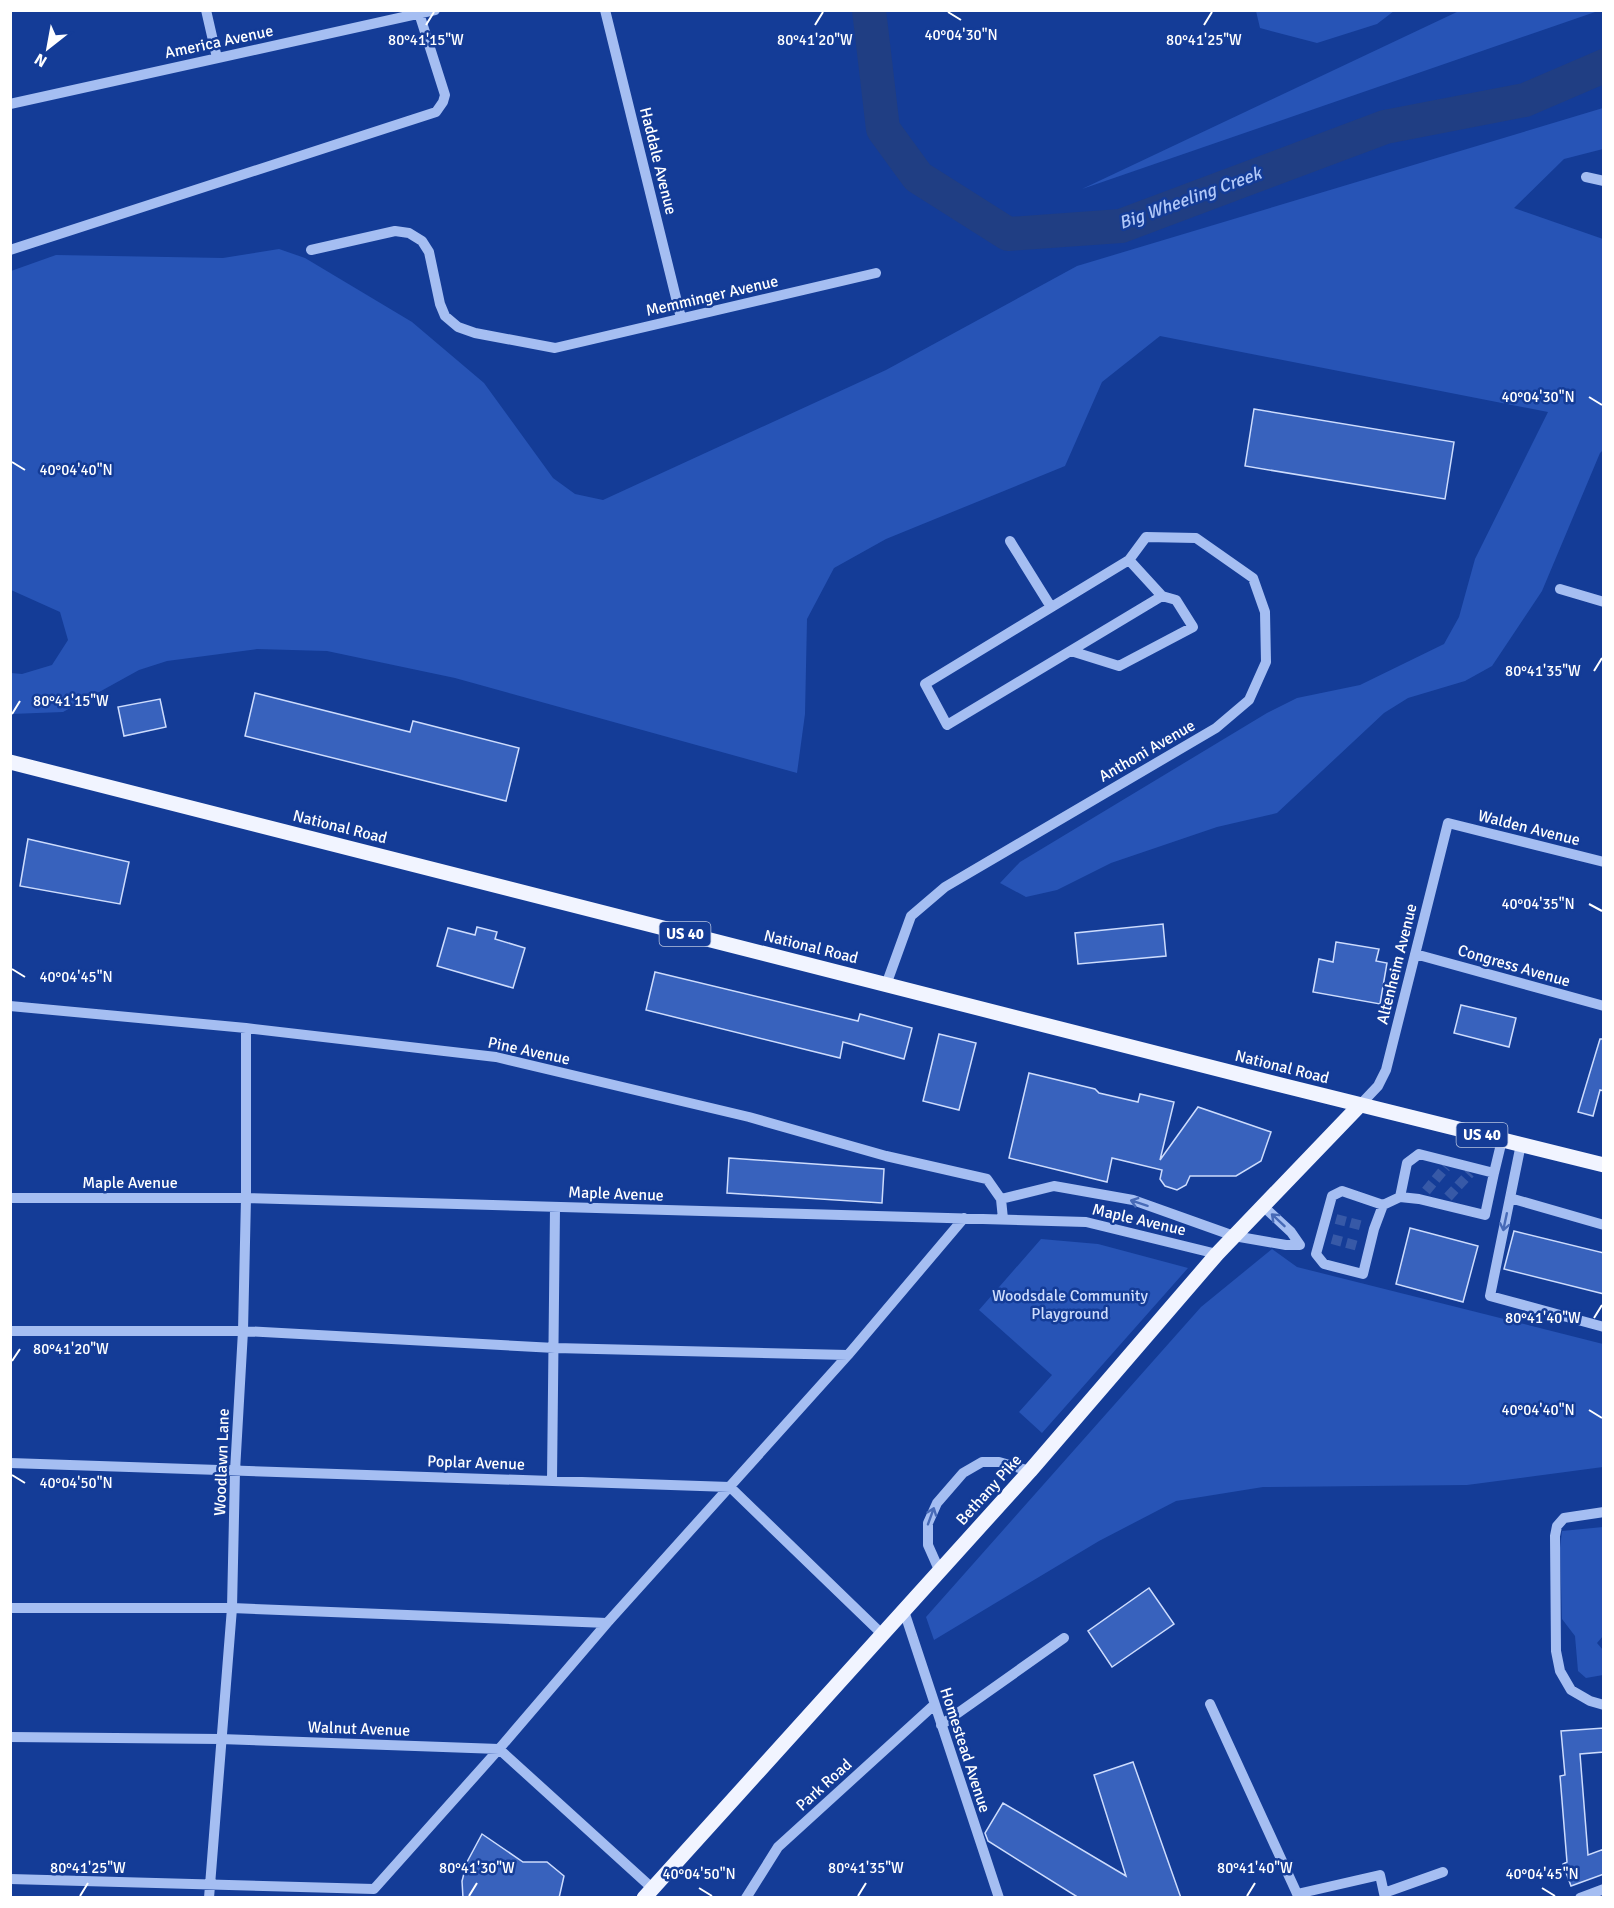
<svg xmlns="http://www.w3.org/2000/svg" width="1614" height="1908" viewBox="0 0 1614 1908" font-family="Signika,sans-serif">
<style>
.green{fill:#2754b6}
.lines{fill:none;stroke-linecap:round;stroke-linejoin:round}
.river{stroke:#203e83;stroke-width:34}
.building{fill:#3862bd;stroke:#cddcfd;stroke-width:1.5}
.minor-tunnel{stroke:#3759a7;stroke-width:10;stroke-dasharray:10 5;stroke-linecap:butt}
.minor{stroke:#a5bef2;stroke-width:10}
.major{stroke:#f1f4ff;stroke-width:15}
.oneway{stroke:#476ab7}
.ticks{fill:none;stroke:#fff;stroke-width:2}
.labels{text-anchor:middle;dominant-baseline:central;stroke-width:5;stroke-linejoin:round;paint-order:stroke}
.shield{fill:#143c97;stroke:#b8c4e0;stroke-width:1.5}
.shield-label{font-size:15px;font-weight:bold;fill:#fff}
.street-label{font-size:16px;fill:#fff;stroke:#143c97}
.park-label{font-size:16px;fill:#cddcfd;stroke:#143c97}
.water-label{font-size:18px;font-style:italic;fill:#b2c9f9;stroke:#143c97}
.ticks-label{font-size:15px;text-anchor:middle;fill:#fff;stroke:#143c97;stroke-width:5;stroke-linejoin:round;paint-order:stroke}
</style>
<rect width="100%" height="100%" fill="#143c97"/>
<path class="green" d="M1256,11V10L1394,11L1377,24L1317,43L1260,28Z
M1459,11H1598L1082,189Z
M1603,108V149L1564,159L1514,208L1603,239V450L1600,453L1542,591L1492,666L1465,681L1408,698L1384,713L1277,813L1217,827L1111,863L1057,890L1026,897L1000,883L1020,862L1267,713L1297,698L1360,685L1444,644L1459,617L1475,559L1548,412L1160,336L1102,382L1065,466L886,539L834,568L807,619L805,714L797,773L455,678L327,651L257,649L167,661L139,670L63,712L11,714V673L22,674L52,665L68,640L60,612L11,590V271L56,255L223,258L279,249L305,258L412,322L484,383L553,478L575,494L603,500L886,370L1077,266Z
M1041,1239L1098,1244L1188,1268L1042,1433L1019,1412L1052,1375L979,1310Z
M1272,1249L1297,1267L1603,1344V1467L1467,1485L1263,1487L1176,1501L1099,1541L934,1640L926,1617L1201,1307Z
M1603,1527V1636L1597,1643L1603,1650V1675L1586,1678L1578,1671L1575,1636L1562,1619L1560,1548L1562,1531Z"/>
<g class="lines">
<path class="river" d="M869,10L883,129L918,177L1008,234L1121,226L1385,127L1525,100L1604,66"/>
</g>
<path class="building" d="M1254,409L1454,442L1445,499L1245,466Z
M255,693L410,732L413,721L519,748L506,801L245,736Z
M160,699L166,727L124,736L118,707Z
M28,839L129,862L120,904L20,886Z
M1163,924L1166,956L1078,964L1075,933Z
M477,927L497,932L495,939L525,948L513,988L437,966L448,928L475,935Z
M1336,942L1379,949L1376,961L1387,963L1380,1004L1313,992L1319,959L1333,962Z
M655,972L858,1021L860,1014L912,1028L904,1059L843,1042L840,1058L646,1010Z
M1461,1005L1516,1018L1509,1047L1454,1033Z
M939,1034L976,1043L959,1110L923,1101Z
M1600,1039H1604V1091L1600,1090L1593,1116L1578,1112Z
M1029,1073L1095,1089L1099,1093L1138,1102L1140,1094L1174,1102L1160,1160L1198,1107L1271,1132L1261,1161L1236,1176H1190L1186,1185L1177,1190L1165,1186L1160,1179L1162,1170L1112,1158L1107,1182L1009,1158Z
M729,1158L884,1169L882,1203L727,1193Z
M1410,1228L1478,1246L1463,1302L1396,1284Z
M1514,1231L1604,1253V1294L1504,1269Z
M1149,1588L1174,1624L1112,1667L1088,1631Z
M1604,1728V1752L1580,1754L1588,1855L1604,1849V1874L1571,1886L1563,1864L1567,1862L1560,1776L1565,1775L1561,1731Z
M1133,1762L1181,1898H1079L988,1841L985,1833L1003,1803L1126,1876L1094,1775Z
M482,1834L523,1862H547L564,1876L559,1898H463L462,1881L467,1862Z"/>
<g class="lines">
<path class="minor-tunnel" d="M1426,1191L1446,1167
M1448,1197L1470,1173
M1336,1219L1363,1226
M1332,1239L1358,1246"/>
<path class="minor" d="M206,10L217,58
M605,10L681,318
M10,104L435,10
M1586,177L1604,181
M10,250L436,112L443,102L445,95L418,10
M311,250L395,231L409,233L422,241L429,252L440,304L445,316L458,327L475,333L555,348L876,273
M1010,541L1051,607
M1560,589L1604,602
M1071,651L1119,666L1193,627L1176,600L1162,596
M1415,954L1604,1006
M886,985L911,916L945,887L1216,728L1249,700L1266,662L1265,612L1253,578L1196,538L1146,537L1129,560L925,684L947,725L1162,596L1129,560
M10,1006L246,1028L496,1057L749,1117L886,1156L987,1179L1001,1199L1003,1219
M1360,1105L1378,1086L1386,1070L1448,823L1604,862
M1521,1144L1490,1296L1604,1327
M1400,1197L1419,1199L1485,1215L1494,1173
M10,1198H246L1086,1222L1217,1254
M1510,1198L1604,1225
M1001,1199L1054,1186L1133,1200L1234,1236L1286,1245H1300L1291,1232L1263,1206
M1383,1205L1374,1229L1363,1274L1324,1264L1316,1254L1332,1196L1342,1191L1383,1205L1400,1197L1407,1163L1419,1154L1494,1173L1502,1140
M10,1331H243L555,1348L848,1355
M10,1463L730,1487L882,1634
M552,1480L555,1208
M1604,1512L1564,1518L1557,1526L1555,1536L1556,1651L1560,1671L1571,1690L1590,1701L1604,1705
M940,1572L928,1545V1523L937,1503L963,1473L982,1462H999L1030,1471
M10,1608H232L607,1623
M904,1611L999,1898
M1210,1704L1299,1898
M941,1725L1064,1638
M10,1737L220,1739L499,1749L652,1888
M10,1879L374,1889L499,1749L607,1623L848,1355L964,1218
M1384,1893L1443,1872
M1297,1894L1380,1875L1385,1898
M209,1898L232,1608L235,1471L243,1331L246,1198V1028
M746,1898L778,1847L934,1705
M1580,1898L1604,1889"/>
<path class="major" d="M10,762L1281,1085L1604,1165
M644,1898L1030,1471L1217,1254L1360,1105"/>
</g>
<defs><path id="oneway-shaft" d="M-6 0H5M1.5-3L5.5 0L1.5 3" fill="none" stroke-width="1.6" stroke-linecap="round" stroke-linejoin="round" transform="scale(1.5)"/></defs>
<g class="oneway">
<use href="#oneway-shaft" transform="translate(1139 1203) rotate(-162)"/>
<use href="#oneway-shaft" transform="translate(1278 1220) rotate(-137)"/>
<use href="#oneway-shaft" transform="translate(1505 1222) rotate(102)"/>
<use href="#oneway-shaft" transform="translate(931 1516) rotate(-70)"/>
</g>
<path class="ticks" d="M948,12L961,20M426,25L434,12M815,25L823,12M1204,25L1212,12M1589,397L1602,405M12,462L25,470M1594,671L1602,658M12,714L20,701M1589,904L1602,911M12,969L25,977M1594,1318L1602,1305M12,1361L20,1349M1589,1410L1602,1418M12,1475L25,1483M699,1888L712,1896M1542,1888L1555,1896M80,1896L88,1883M469,1896L477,1883M858,1896L866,1883M1247,1896L1255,1883"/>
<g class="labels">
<g class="shield">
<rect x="659.5" y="922" width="51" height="24" rx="4.5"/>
<rect x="1456.5" y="1123" width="51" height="24" rx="4.5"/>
</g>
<g class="shield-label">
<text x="685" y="934">US 40</text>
<text x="1482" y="1135">US 40</text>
</g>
<g class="street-label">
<text transform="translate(219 42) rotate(-12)">America Avenue</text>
<text transform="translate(658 161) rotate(76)">Haddale Avenue</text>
<text transform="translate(712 296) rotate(-13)">Memminger Avenue</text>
<text transform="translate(1147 751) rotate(-30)">Anthoni Avenue</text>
<text transform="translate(340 827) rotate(14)">National Road</text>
<text transform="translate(1529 828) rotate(14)">Walden Avenue</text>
<text transform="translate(811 947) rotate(14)">National Road</text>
<text transform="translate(1397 964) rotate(-76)">Altenheim Avenue</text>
<text transform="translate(1514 966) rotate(16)">Congress Avenue</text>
<text transform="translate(529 1051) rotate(12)">Pine Avenue</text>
<text transform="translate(1282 1067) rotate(14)">National Road</text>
<text x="130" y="1183">Maple Avenue</text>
<text transform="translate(616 1194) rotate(2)">Maple Avenue</text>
<text transform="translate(1139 1220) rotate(13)">Maple Avenue</text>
<text transform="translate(222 1462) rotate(-88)">Woodlawn Lane</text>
<text transform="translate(476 1463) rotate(2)">Poplar Avenue</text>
<text transform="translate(989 1490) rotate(-48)">Bethany Pike</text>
<text transform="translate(359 1729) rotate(2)">Walnut Avenue</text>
<text transform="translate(965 1750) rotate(72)">Homestead Avenue</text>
<text transform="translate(824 1785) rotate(-42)">Park Road</text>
</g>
<g class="park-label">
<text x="1070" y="1296">Woodsdale Community<tspan x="1070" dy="18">Playground</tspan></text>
</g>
<g class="water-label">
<text transform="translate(1190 198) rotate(-20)">Big Wheeling Creek</text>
</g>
</g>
<g class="ticks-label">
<text x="961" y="40">40°04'30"N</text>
<text x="426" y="45">80°41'15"W</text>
<text x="1204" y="45">80°41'25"W</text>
<text x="815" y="45">80°41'20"W</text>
<text x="1538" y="402">40°04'30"N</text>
<text x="76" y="475">40°04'40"N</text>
<text x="1543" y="676">80°41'35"W</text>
<text x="71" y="706">80°41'15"W</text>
<text x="1538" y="909">40°04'35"N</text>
<text x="76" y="982">40°04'45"N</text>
<text x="1543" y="1323">80°41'40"W</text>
<text x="71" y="1354">80°41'20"W</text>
<text x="1538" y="1415">40°04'40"N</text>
<text x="76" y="1488">40°04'50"N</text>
<text x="88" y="1873">80°41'25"W</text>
<text x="477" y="1873">80°41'30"W</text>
<text x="866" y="1873">80°41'35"W</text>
<text x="1255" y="1873">80°41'40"W</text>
<text x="699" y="1879">40°04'50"N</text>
<text x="1542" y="1879">40°04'45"N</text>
</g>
<rect width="1614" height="1908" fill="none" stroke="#ffffff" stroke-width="24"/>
<g transform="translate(48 48) rotate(211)" stroke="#143c97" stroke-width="4.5" paint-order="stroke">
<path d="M0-4.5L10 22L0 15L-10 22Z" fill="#ffffff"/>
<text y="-9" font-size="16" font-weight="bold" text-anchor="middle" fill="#ffffff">N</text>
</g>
</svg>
